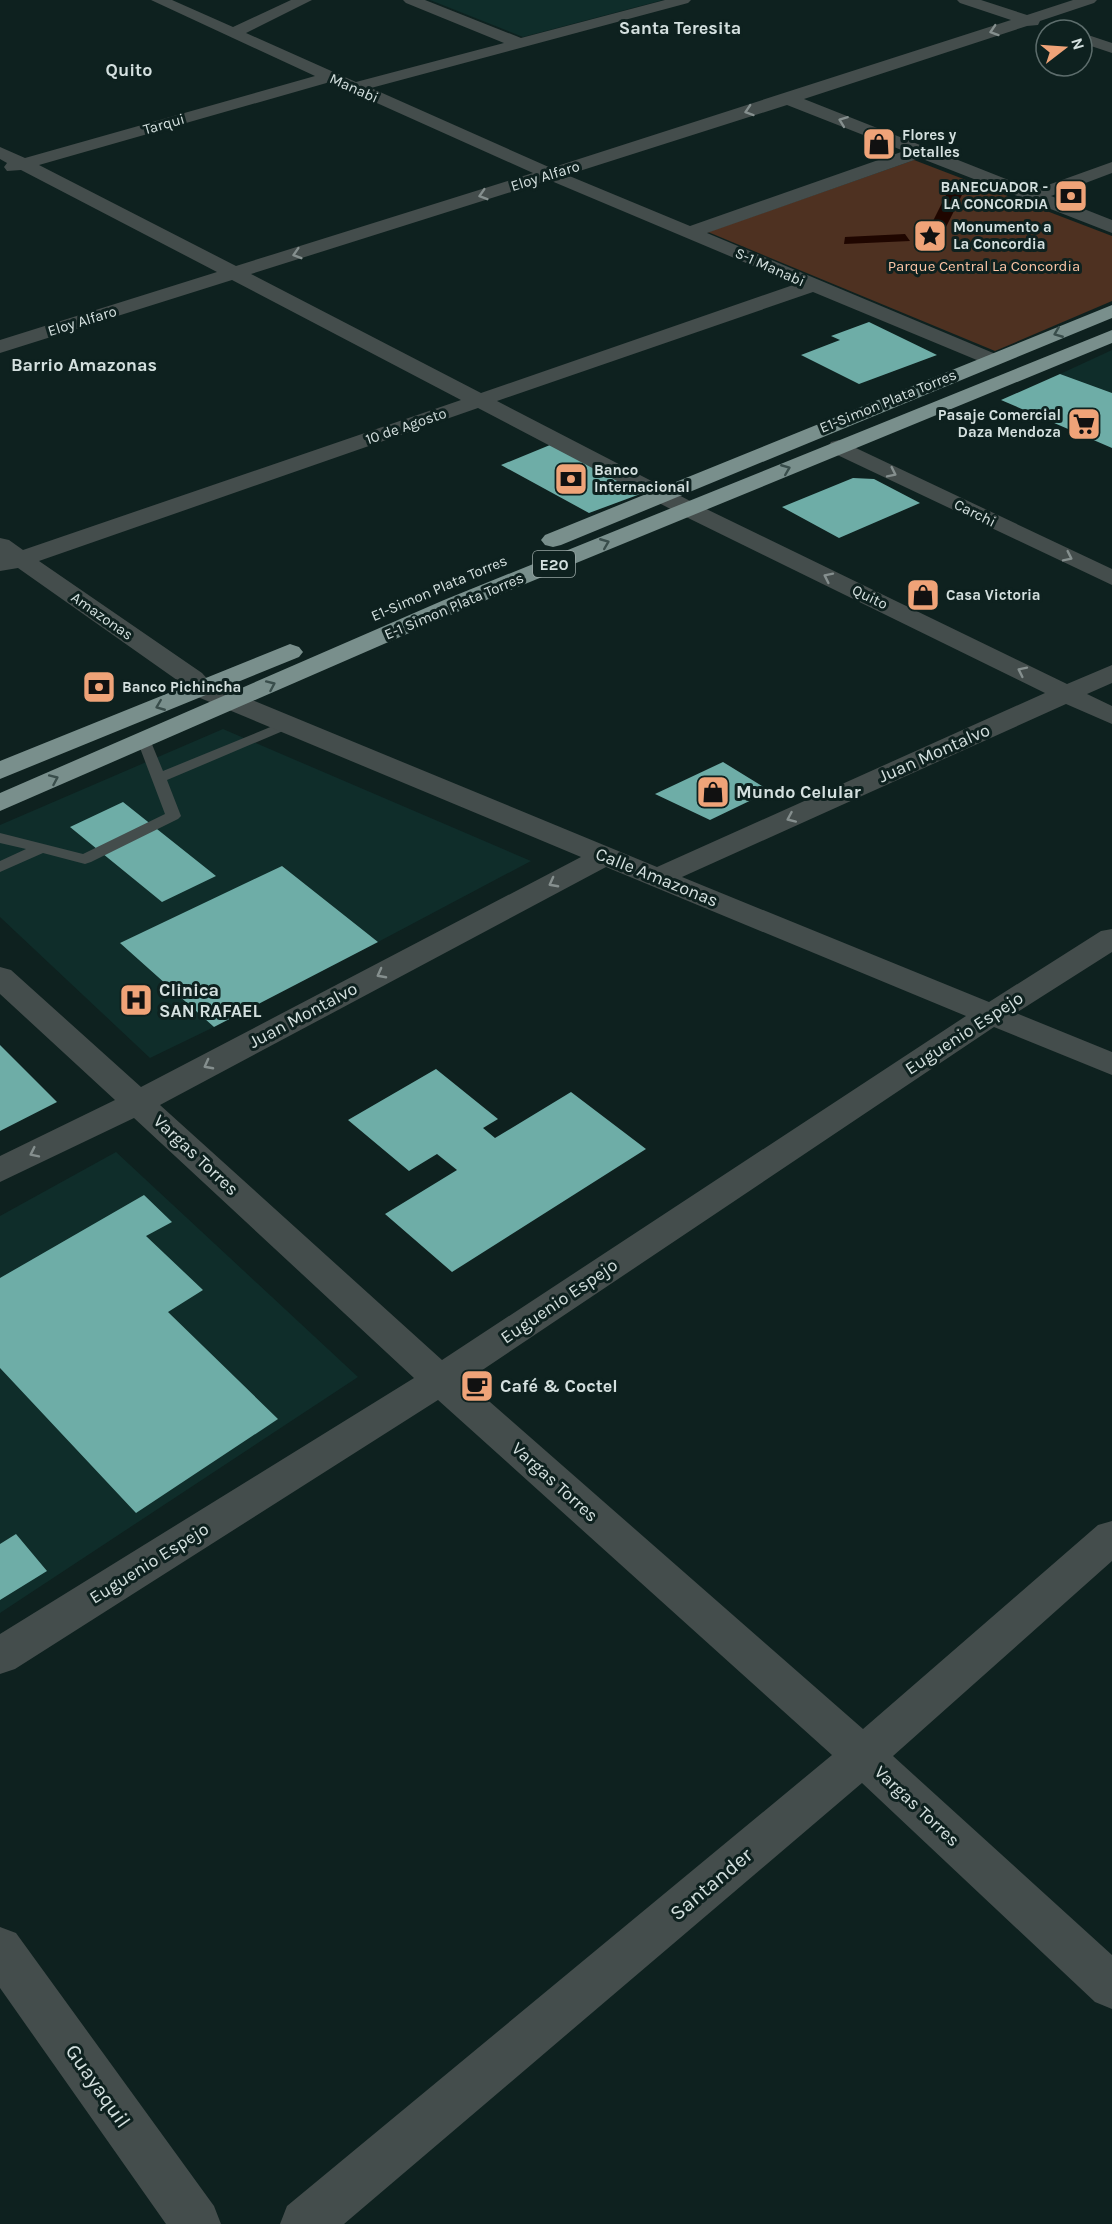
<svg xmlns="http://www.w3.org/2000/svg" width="1112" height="2224" viewBox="0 0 1112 2224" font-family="Karla,sans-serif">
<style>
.built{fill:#0f2d2a}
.green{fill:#4e3121}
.water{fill:#1f0600}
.building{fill:#6eada7}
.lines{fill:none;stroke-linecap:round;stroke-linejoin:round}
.lane{fill:#444d4c;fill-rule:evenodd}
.street{fill:#444d4c;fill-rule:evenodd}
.highway{fill:#798f8c;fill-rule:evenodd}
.oneway{stroke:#858f8e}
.oneway2{stroke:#394d4b}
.labels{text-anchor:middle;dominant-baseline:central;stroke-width:6;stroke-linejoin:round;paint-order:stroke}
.far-street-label{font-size:15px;fill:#d4e0df;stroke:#0e211f}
.far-poi-label{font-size:15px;font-weight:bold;fill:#d4e0df;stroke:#0e211f;text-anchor:start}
.far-park-label{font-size:15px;fill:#fdc5a6;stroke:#0e211f}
.shield{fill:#0e211f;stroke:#99a7a5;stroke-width:1.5}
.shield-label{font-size:16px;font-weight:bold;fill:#d4e0df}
.far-quarter-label{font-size:18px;font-weight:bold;fill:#d4e0df;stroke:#0e211f}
.street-label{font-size:18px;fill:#d4e0df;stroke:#0e211f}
.poi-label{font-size:18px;font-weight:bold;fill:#d4e0df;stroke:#0e211f;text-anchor:start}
.near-street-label{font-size:21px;fill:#d4e0df;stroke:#0e211f}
</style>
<rect width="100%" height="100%" fill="#0e211f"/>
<path class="built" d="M430,0H663L523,37Z
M1112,350V393L1060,374Z
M223,729L531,861L378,942L282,866L121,943L214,1027L150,1058L0,917V825Z
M116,1152L358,1377L0,1613V1216Z"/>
<path class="green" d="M914,160L1112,236V301L995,351L708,232Z"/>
<path class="water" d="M951,185L966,187L946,227L931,225Z
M905,234L910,241L844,244L845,237Z"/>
<path class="building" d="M869,322L937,355L859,384L801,355L840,340L831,336Z
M1060,374L1112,393V448L1001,400Z
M550,445L643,493L589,513L501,465Z
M853,478L874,479L920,503L839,538L782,507Z
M723,762L770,791L710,820L655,794Z
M123,802L216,876L162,902L70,827Z
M282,866L378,942L214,1027L120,943Z
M0,1045L57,1102L0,1131Z
M436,1069L498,1119L483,1128L495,1138L571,1092L646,1149L452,1272L385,1214L457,1170L437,1154L409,1171L348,1120Z
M144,1195L172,1222L146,1236L203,1290L168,1312L278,1419L136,1513L0,1368V1278Z
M16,1534L47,1571L0,1600V1544Z"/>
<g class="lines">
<path class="lane" d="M285,721L292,725L290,728L167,780L181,816L178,819L91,862L85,864L43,853L0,872V861L26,849L0,843V833L83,854L165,814L137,740L139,737H149L163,771Z"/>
<path class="street" d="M151,0H172L233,27L291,0H312L246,33L356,82L504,43L406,3L403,0H425L521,38L665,0H691L688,3L371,88L551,168L1011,20L960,3L957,0H981L1027,15L1073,0H1097L1094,3L1040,21L1038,25L1027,26L804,99L1034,190L1112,162V173L1051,196L1112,220V233L920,158L707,233L998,355L1002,359L998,363H984L813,292L497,401L696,504L1067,684L1112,665V683L1087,694L1112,706V724L1066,704L682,877L989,1002L1101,931L1112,929V952L1016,1013L1112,1052V1075L994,1027L466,1381L863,1729L1098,1525L1112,1521V1561L893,1756L1112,1955V2009L1095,2002L862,1783L344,2224H280L287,2206L832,1755L438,1400L15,1669L0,1674V1634L414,1378L134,1118L0,1182V1156L115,1100L0,994V967L11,970L141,1087L581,857L193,695L184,685L18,568L0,571V538L9,540L23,550L461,400L232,280L0,353V340L217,272L21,170L7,171L4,167L7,163L0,159V147L25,158L315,76ZM330,82L533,173L236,266L39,165ZM787,105L904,151L690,226L567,175ZM549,180L796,284L481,393L251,274ZM478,408L680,514L1045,693L657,867L211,683L202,673L39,561ZM606,867L966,1016L442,1360L160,1105Z
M1082,33L1112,43V53L1082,43Z
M839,440L1112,569V585L831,452L828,447L831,442Z
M0,1927L16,1933L214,2206L221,2224H166L0,1988Z"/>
<path class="highway" d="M1112,305V318L561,545L553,547L545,545L541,540L545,535Z
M1112,330V343L462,610L0,811V793L444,600Z
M290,644L299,647L303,652L299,657L0,779V761Z"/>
</g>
<defs><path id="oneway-chevron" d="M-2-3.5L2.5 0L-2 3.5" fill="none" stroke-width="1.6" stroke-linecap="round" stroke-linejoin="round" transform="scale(1.5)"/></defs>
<g class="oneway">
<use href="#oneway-chevron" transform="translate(994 31) rotate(162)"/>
<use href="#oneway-chevron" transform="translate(749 111) rotate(162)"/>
<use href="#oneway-chevron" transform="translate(843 121) rotate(-159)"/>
<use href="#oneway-chevron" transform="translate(483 195) rotate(163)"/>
<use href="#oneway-chevron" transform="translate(297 254) rotate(163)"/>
<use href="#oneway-chevron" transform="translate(892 473) rotate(26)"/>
<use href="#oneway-chevron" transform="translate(1068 557) rotate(26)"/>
<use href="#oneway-chevron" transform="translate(828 577) rotate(-154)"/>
<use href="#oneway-chevron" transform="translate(1022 671) rotate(-154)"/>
<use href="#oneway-chevron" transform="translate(791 818) rotate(156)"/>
<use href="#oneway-chevron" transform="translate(553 883) rotate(152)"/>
<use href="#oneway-chevron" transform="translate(381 974) rotate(152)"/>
<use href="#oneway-chevron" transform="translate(208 1065) rotate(152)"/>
<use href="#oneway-chevron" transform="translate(34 1153) rotate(154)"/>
</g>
<g class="oneway2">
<use href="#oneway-chevron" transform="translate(1058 333) rotate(158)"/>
<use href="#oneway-chevron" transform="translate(786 469) rotate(-22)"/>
<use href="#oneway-chevron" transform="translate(605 543) rotate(-22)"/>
<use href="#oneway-chevron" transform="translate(271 685) rotate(-24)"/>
<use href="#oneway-chevron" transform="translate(160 706) rotate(158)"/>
<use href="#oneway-chevron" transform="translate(54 779) rotate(-24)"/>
</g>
<defs>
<symbol id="shop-square" viewBox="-11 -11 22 22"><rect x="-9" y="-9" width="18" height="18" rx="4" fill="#efa378" stroke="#0e211f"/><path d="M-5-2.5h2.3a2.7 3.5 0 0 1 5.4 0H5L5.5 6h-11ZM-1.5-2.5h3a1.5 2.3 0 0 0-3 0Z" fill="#111"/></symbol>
<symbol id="bank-square" viewBox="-11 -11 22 22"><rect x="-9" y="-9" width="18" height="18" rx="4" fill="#efa378" stroke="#0e211f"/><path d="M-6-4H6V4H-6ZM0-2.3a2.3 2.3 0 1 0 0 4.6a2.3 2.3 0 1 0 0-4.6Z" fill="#111"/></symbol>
<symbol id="sight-square" viewBox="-11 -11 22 22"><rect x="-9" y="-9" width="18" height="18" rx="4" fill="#efa378" stroke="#0e211f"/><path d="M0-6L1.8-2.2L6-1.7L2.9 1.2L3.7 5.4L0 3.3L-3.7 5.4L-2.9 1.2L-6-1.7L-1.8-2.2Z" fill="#111"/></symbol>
<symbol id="supermarket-square" viewBox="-11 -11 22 22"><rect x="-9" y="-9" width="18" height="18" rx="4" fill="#efa378" stroke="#0e211f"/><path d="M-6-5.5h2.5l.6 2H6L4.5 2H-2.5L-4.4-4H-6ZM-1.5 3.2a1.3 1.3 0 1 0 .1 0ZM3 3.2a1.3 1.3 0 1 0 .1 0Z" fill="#111"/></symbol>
<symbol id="hospital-square" viewBox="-11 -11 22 22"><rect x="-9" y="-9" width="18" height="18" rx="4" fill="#efa378" stroke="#0e211f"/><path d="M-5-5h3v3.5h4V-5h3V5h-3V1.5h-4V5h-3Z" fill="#111"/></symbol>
<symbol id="cafe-square" viewBox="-11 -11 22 22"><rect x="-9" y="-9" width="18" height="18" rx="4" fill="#efa378" stroke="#0e211f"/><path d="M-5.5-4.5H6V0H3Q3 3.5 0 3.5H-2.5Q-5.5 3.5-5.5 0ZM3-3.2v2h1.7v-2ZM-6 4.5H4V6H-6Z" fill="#111"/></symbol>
</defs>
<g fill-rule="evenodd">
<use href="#shop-square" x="860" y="125" width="38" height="38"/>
<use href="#bank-square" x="1052" y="177" width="38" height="38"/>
<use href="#sight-square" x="911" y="217" width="38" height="38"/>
<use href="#supermarket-square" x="1065" y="405" width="38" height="38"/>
<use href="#bank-square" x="552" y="460" width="38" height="38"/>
<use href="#shop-square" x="904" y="576" width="38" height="38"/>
<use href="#bank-square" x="80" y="668" width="38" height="38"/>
<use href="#shop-square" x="694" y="773" width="38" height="38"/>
<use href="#hospital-square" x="117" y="981" width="38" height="38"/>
<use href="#cafe-square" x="458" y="1367" width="38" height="38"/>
</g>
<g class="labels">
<g class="far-street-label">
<text transform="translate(354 88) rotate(24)">Manabi</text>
<text transform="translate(164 124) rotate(-16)">Tarqui</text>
<text transform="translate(545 176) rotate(-17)">Eloy Alfaro</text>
<text transform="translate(770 267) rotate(24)">S-1 Manabi</text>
<text transform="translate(82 321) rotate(-17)">Eloy Alfaro</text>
<text transform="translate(888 401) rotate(-22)">E1-Simon Plata Torres</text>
<text transform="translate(406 426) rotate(-19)">10 de Agosto</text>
<text transform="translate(975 513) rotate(26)">Carchi</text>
<text transform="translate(439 588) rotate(-23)">E1-Simon Plata Torres</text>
<text transform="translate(870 597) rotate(26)">Quito</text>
<text transform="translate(454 606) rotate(-23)">E-1 Simon Plata Torres</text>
<text transform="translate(102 616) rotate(35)">Amazonas</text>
</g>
<g class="far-poi-label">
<text x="902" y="135">Flores y<tspan x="902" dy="17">Detalles</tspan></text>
<text x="1048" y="187" text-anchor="end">BANECUADOR -<tspan x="1048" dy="17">LA CONCORDIA</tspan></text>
<text x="953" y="227">Monumento a<tspan x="953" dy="17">La Concordia</tspan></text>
<text x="1061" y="415" text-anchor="end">Pasaje Comercial<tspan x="1061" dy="17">Daza Mendoza</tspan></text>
<text x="594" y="470">Banco<tspan x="594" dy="17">Internacional</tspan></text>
<text x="946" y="595">Casa Victoria</text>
<text x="122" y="687">Banco Pichincha</text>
</g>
<g class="far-park-label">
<text x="984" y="266">Parque Central La Concordia</text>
</g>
<rect class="shield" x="533" y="551" width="42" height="26" rx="4.5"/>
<g class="shield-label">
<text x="554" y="564">E20</text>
</g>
<g class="far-quarter-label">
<text x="680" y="28">Santa Teresita</text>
<text x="129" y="70">Quito</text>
<text x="84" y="365">Barrio Amazonas</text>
</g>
<g class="street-label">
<text transform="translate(934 753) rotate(-24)">Juan Montalvo</text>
<text transform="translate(657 877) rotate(22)">Calle Amazonas</text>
<text transform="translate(303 1015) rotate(-28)">Juan Montalvo</text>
<text transform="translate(964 1033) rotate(-33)">Euguenio Espejo</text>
<text transform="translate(196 1155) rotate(43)">Vargas Torres</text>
<text transform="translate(559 1301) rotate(-34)">Euguenio Espejo</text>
<text transform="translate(555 1482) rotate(42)">Vargas Torres</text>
<text transform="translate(149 1563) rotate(-32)">Euguenio Espejo</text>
<text transform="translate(917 1806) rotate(43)">Vargas Torres</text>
</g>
<g class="poi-label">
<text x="736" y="792">Mundo Celular</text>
<text x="159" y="990">Clinica<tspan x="159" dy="21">SAN RAFAEL</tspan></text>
<text x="500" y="1386">Café &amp; Coctel</text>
</g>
<g class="near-street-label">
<text transform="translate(711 1884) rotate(-40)">Santander</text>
<text transform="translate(98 2086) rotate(55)">Guayaquil</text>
</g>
</g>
<g transform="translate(1064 48) rotate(73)"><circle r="28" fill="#0e211f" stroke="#5d6d6c" stroke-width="1.5"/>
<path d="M0-4.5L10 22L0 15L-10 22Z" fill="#efa378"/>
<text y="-9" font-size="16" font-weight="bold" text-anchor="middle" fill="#d4e0df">N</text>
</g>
</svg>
